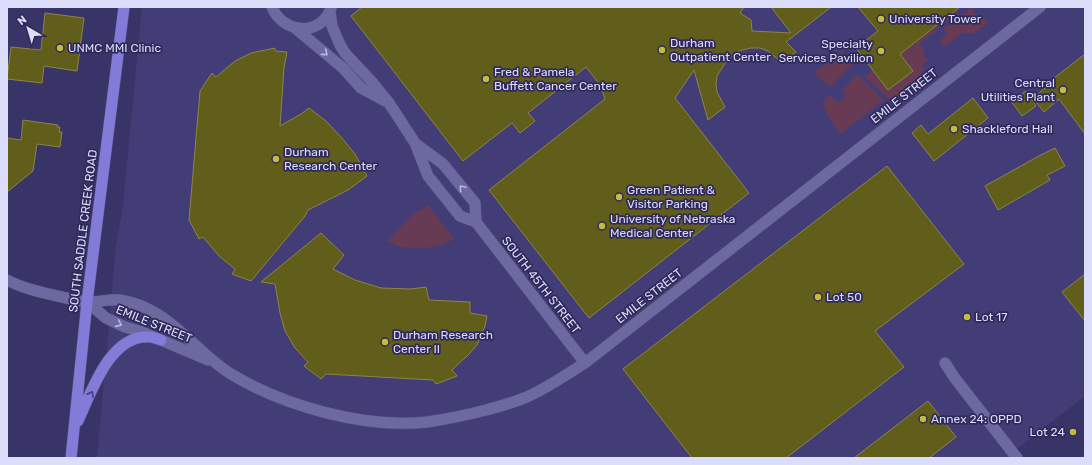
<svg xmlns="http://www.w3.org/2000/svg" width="1092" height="465" viewBox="0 0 1092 465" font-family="Rubik,sans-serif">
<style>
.built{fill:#423d77}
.green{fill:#673b54}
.building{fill:#615d1b;stroke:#8b8647}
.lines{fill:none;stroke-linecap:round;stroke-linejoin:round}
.minor-casing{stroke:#55507c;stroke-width:12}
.primary-casing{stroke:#55507c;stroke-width:12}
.minor{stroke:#6c69a0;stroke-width:11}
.primary{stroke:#837bd8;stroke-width:11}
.oneway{stroke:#babae0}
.oneway2{stroke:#443e7a}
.poi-dot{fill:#c5bc3d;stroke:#2f2a5b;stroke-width:1.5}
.labels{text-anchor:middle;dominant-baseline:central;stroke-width:3.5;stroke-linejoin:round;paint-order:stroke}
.poi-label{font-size:12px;fill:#dcdcfb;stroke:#2f2a5b;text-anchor:start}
.street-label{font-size:12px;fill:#dcdcfb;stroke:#2f2a5b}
</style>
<rect width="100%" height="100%" fill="#393467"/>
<path class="built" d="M142,7H1085V396L1005,458H97L116,246L123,206Z"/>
<path class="green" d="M971,8L978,17L982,14L988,23L974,33H962L944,47L939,41L947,35L943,29Z
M956,10L958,13L919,44L925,52L923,54L928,60L922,65L925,69L922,71L921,80L892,102L865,77L873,70L913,71L900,54Z
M842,51C847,58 849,61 856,61L830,87L814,73Z
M857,75L859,76L884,100L840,134L830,119L822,103L830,95L839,103L846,95L842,91Z
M428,205L454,239C435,250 406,252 387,241L406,221L412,222L406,221L413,214Z"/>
<path class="building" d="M362,7H744L740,13L751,20L752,31L791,33L771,7H831L786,42L796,52L782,63L768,51L760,48H751L742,50L735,53L727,60L717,76L716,84L717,92L725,107L708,120L694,70L675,98L749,193L589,318L489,190L605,99L600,85L586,67L528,113L535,121L520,133L512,123L463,161L351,16Z
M858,7H960L900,54L913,71L888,90L856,48L878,31Z
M45,13L84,18L77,71L44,66L42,83L7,79L11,47L41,50Z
M275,48V51L287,52L284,68L280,126L301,114L309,108L326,121L341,137L355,154L367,176L348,190L308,210L305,216L251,281L232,274L235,269L219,256L203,237L199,239L189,220L200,91L212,73L216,77L235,61L251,53Z
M1085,54V134L1059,99L1044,112L1033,98L1051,83L1049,82Z
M1026,91L1036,106L1022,116L1011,101Z
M973,98L988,118L934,161L912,133L921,125L928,134Z
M23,120L58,125L57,127H60L59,132H62L60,147L37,144L33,171L7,192V138L21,140Z
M1055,148L1065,166L1047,175L1050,180L998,210L985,186L1037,157Z
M887,166L964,264L875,331L904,367L786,458H692L623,369Z
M321,233L344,255L333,269L355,280L381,288L410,289L426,287L429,300L470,302V313L487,316L485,326L477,345L469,354L452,370L457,376L436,384L433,380L326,374L321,379L304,366L308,362L295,348L285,331L280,313L275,284L261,282Z
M1085,274V321L1062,292Z
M928,401L956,437L929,458H854Z"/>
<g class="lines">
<defs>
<path id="minor" d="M272,7C283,34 321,37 331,8
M330,12L332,26L340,45L345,53L372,82L389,103L415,143L428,176L460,216L476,222L585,363
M295,28L343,68L361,88L385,101
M416,144L443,164L475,203L476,222
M7,280C26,290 49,294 70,299C76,300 82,302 89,302C99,302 110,299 120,300C130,302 141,305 150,310C181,326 202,356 231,374C284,406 365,429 427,422C447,419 467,415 486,410C501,406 517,402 531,395C550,386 567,374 585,363L1040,7
M87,302L106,318L125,327L142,332L208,360
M945,363L954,377L1017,458"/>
<path id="primary" d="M78,421C91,393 110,334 149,337C153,337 157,339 161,340
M71,458L87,302L124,7"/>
</defs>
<use href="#minor" class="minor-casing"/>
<use href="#primary" class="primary-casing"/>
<use href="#minor" class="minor"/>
<use href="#primary" class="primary"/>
</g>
<defs><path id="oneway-chevron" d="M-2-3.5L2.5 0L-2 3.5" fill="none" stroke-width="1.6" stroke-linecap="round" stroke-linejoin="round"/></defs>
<g class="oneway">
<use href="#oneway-chevron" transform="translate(325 53) rotate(40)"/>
<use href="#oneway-chevron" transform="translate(462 188) rotate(-130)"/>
<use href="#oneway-chevron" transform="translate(119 324) rotate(24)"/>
</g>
<use class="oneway2" href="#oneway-chevron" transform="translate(91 394) rotate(-64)"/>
<g class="poi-dot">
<circle cx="881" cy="19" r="4"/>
<circle cx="60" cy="48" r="4"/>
<circle cx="662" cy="50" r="4"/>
<circle cx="881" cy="51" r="4"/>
<circle cx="486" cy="79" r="4"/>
<circle cx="1063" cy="90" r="4"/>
<circle cx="954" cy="129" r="4"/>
<circle cx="276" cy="159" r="4"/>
<circle cx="619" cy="197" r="4"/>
<circle cx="602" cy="226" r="4"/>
<circle cx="818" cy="297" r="4"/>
<circle cx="967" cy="317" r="4"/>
<circle cx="385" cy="342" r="4"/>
<circle cx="923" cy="419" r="4"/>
<circle cx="1073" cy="432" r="4"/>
</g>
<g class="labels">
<g class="poi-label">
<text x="889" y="19">University Tower</text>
<text x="670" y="43">Durham<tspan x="670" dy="14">Outpatient Center</tspan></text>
<text x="873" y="44" text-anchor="end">Specialty<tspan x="873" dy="14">Services Pavilion</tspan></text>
<text x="68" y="48">UNMC MMI Clinic</text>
<text x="494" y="72">Fred &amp; Pamela<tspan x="494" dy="14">Buffett Cancer Center</tspan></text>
<text x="1055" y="83" text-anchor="end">Central<tspan x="1055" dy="14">Utilities Plant</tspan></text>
<text x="962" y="129">Shackleford Hall</text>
<text x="284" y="152">Durham<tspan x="284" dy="14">Research Center</tspan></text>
<text x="627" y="190">Green Patient &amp;<tspan x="627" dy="14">Visitor Parking</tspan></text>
<text x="610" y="219">University of Nebraska<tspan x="610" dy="14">Medical Center</tspan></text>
<text x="826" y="297">Lot 50</text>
<text x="975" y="317">Lot 17</text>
<text x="393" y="335">Durham Research<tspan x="393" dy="14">Center II</tspan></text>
<text x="931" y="419">Annex 24: OPPD</text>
<text x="1065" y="432" text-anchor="end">Lot 24</text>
</g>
<g class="street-label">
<text transform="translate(904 96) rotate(-38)">EMILE STREET</text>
<text transform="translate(83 231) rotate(-83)">SOUTH SADDLE CREEK ROAD</text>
<text transform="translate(541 285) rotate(52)">SOUTH 45TH STREET</text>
<text transform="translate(649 296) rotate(-38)">EMILE STREET</text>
<text transform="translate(154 324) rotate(22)">EMILE STREET</text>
</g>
</g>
<rect width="1092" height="465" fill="none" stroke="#dcdcfb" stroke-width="16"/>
<g transform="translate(28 28) rotate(322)" stroke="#2f2a5b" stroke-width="3" paint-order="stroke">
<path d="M0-3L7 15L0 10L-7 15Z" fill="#dcdcfb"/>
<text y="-6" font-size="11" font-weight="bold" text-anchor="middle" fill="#dcdcfb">N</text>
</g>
</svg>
